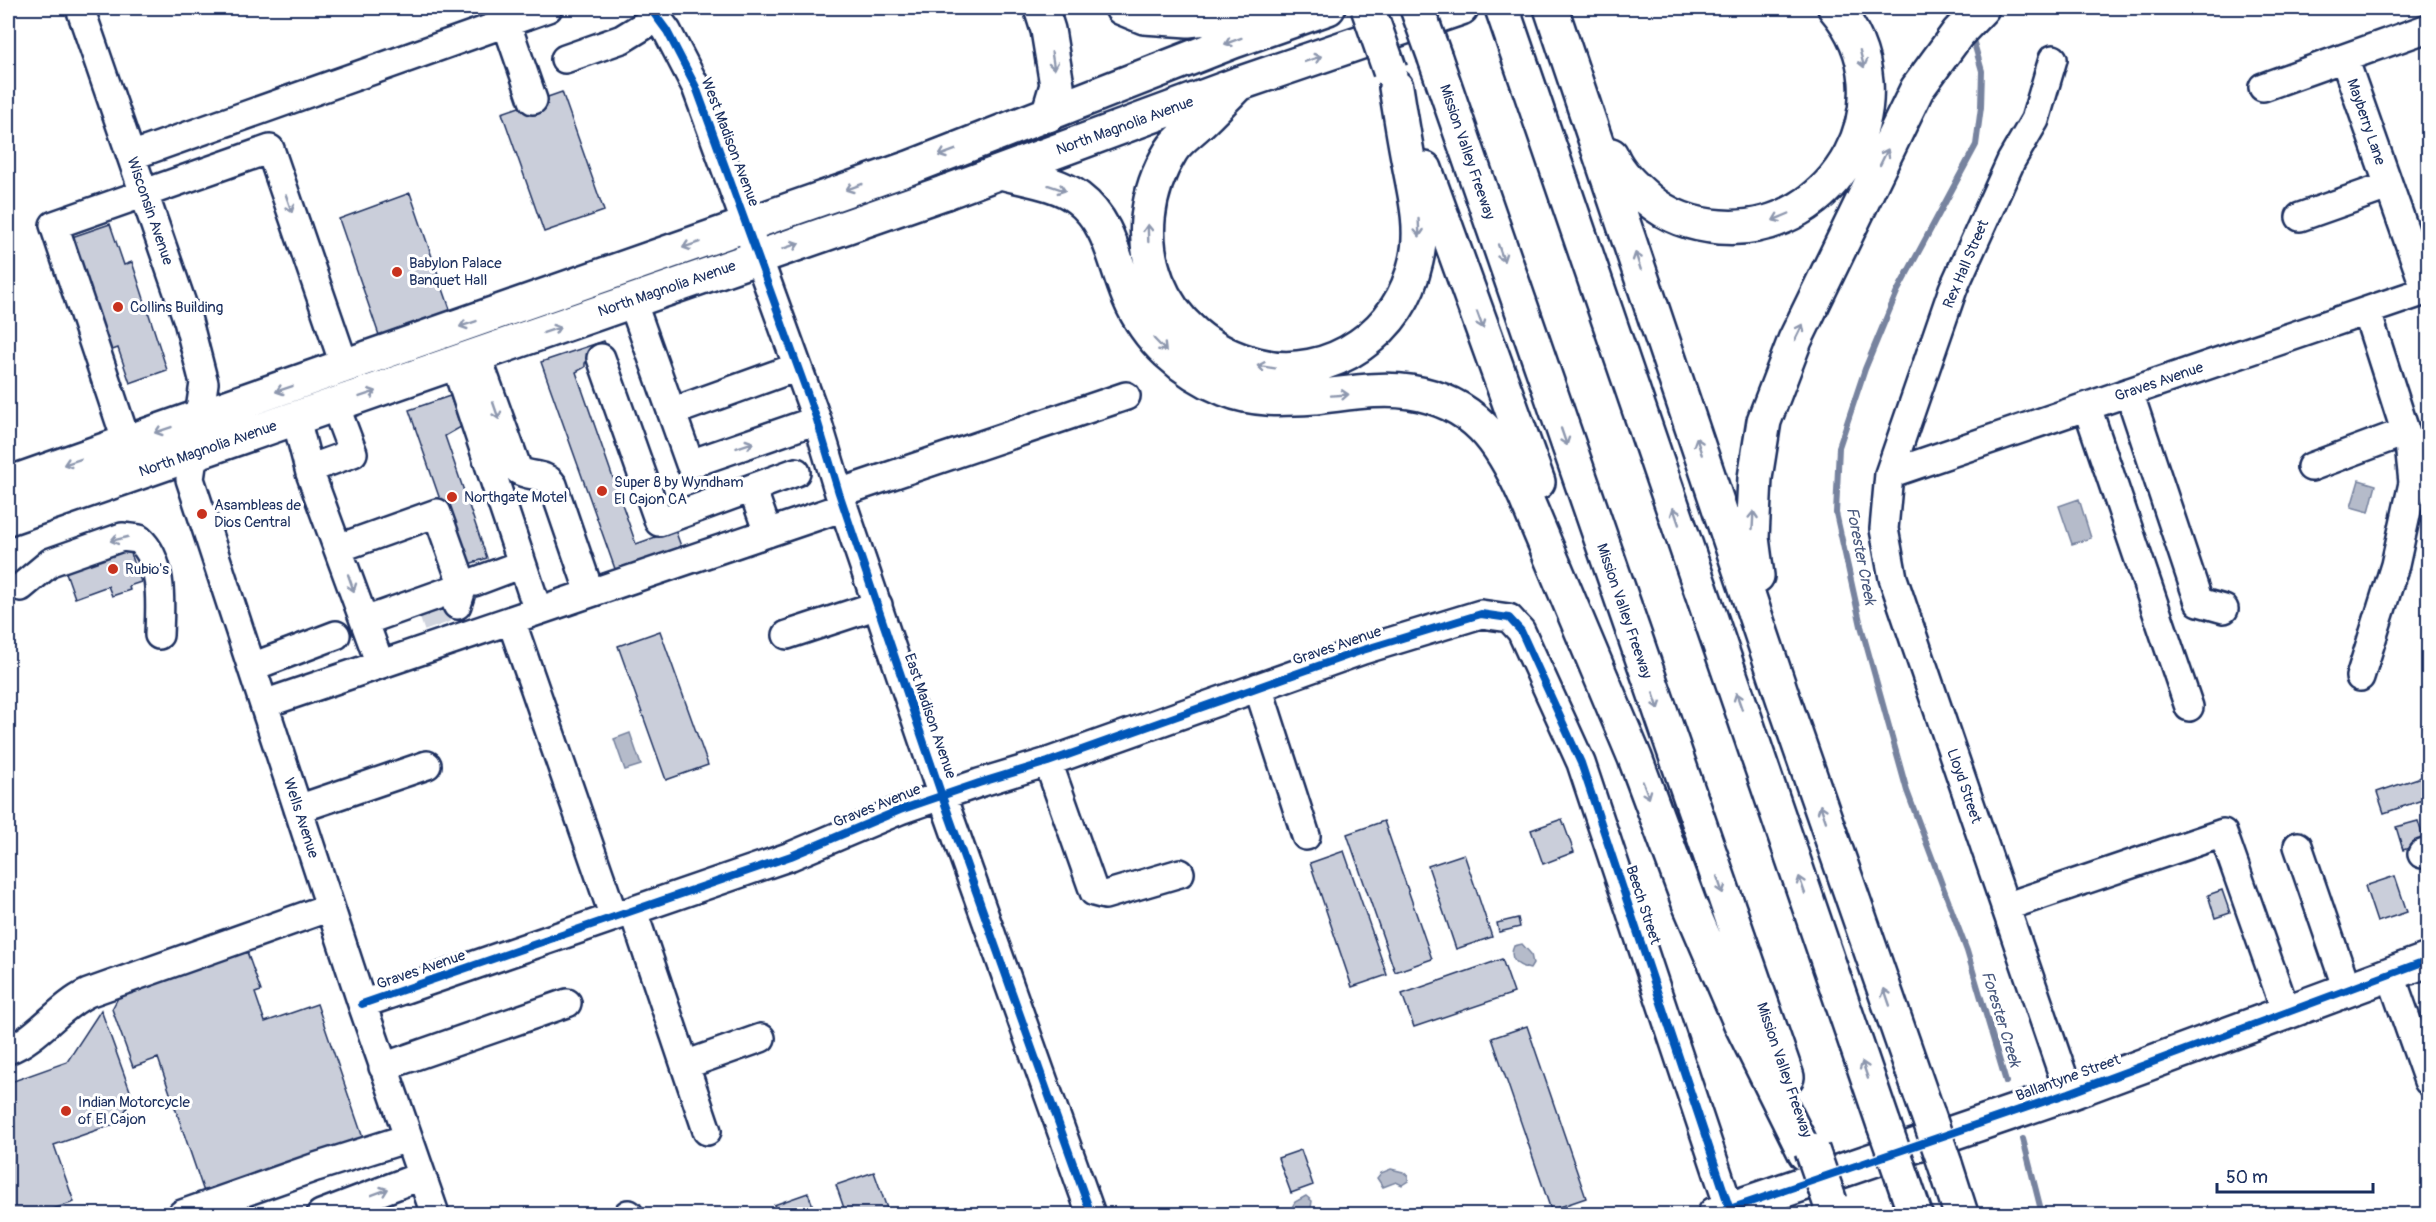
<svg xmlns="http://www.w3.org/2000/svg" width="2436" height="1222" viewBox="0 0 2436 1222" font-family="Pangolin,sans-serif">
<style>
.water{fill:#b5bbca;stroke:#77839f;stroke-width:1.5}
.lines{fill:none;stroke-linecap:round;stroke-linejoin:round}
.stream{stroke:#77839f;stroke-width:6}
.building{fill:#caceda;stroke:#1b2f5e;stroke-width:1.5}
.minor-tunnel{stroke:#d1d5df;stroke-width:27;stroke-dasharray:27 14;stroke-linecap:butt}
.minor-casing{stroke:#1b2f5e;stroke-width:32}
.major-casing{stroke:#1b2f5e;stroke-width:38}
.highway-casing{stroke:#1b2f5e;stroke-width:38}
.minor{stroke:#fff;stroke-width:27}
.major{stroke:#fff;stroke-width:33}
.highway{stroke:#fff;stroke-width:33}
.highway-bridge-casing{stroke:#1b2f5e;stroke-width:38;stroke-linecap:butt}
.highway-bridge{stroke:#fff;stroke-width:33}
.cycleway-casing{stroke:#fff;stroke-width:11}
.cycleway{stroke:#0057b8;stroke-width:8}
.oneway{stroke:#8d97ae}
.poi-dot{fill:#c8321e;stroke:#fff;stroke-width:2}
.labels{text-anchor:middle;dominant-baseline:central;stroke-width:6;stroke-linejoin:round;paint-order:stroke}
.street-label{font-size:15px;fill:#1b2f5e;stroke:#fff}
.poi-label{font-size:15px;fill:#1b2f5e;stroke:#fff;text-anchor:start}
.water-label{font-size:16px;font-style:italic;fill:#49597e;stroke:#fff}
</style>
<rect width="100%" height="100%" fill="#fff"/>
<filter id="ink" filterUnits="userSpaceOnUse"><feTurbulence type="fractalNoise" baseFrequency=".0167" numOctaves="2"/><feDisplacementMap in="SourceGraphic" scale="12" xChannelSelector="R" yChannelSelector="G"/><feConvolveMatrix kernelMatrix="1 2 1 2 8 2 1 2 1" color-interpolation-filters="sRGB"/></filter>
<g filter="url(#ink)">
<path class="water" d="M2359,480L2376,485L2369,512L2351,507Z
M2079,499L2091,538L2072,544L2059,506Z
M630,733L641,765L625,770L614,739Z
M1522,944L1531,954L1533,964L1530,969C1517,966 1508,959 1514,946Z
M1391,1169L1403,1172L1408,1176V1181L1402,1185L1396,1182L1383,1187L1377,1178L1381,1173Z
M1306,1196L1312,1201L1311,1208L1302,1214H1288L1295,1202Z"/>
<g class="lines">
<path class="stream" d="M1974,43L1982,71L1981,107L1976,145L1897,292L1865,369L1839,447L1836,513L1861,626L1907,791L1967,951L2006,1082
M2023,1139L2042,1214"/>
</g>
<path class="building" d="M562,92L604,211L544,232L502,113Z
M410,193L451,312L380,338L339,219Z
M110,224L124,265L132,262L167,370L130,383L118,348L104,353L66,239Z
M604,341L610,354L585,363V367L576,372L636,544L675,530L685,557L619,580L541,362Z
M450,396L461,427L445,436L487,558L463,566L409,410Z
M127,542L141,582L129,586L130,590L112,596L108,586L75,598L63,564Z
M660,631L708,765L666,780L618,646Z
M2421,777L2428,798L2384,813L2377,792Z
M1562,819L1574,852L1543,864L1531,830Z
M1384,821L1432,959L1395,972L1347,834Z
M2418,821L2425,843L2403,850L2396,827Z
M1344,851L1387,975L1352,987L1310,863Z
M1464,854L1492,937L1456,949L1428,866Z
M2395,876L2407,912L2377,922L2365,886Z
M2222,890L2230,913L2215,918L2208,895Z
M1518,918L1520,927L1499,932L1497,923Z
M247,952L261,991L255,993L265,1022L317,1004L363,1138L204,1192L158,1058L133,1067L112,1009L119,996Z
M1502,959L1514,993L1414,1027L1402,994Z
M101,1010L133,1099L117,1123L54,1145L74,1202L38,1214H8V1083L67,1062Z
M1527,1026L1586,1198L1551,1210L1492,1038Z
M1301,1150L1313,1185L1291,1193L1278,1158Z
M874,1172L889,1214H846L836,1185Z
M808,1193L816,1214H777L774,1205Z"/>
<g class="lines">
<path class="minor-tunnel" d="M420,618L457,605"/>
<defs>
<path id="minor" d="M80,8L188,321L204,383L190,479L362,1004L435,1214
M650,8L667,31L696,87L767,282L817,420L839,493L942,796L1091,1214
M506,22L533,100
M2344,58L2426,291
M565,59L622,39L658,17
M2053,59L2035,120L2011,161L1953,289L1889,474L1884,529L1893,578L2069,1093
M2263,87L2428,28
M131,156L548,8
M2300,217L2388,186
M632,301L690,464L817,420
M477,356L518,470C530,478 545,472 553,485L590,593
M601,358L659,522L796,472
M455,363L538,611
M2129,392L2199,602L2224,609
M2087,407L2189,707
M672,412L797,367
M296,419L310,473L380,664
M127,443L54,225L270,149L345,367
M2311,467L2405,432
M309,469L353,453L335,405
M1889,474L2428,290
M752,488L768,533
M839,493L1126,396
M339,548L437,513L463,586L457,605
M474,582L522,564
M21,587L51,562L122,537L139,539C164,561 160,605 159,635
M511,620L614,917
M365,621L463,586
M787,635L878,605
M252,667L336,635
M2360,677L2395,565L2413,483L2409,443L2367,312
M1258,687L1306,836
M264,704L844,507
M1048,762L1094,892L1105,895L1180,873
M298,809L427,765
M2298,846L2347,989
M2422,854L2428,852
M2005,907L2223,833L2286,1012
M633,911L707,1131
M2390,973L2428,1081
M362,1004L791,856L900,810L979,783L1048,762L1363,650L1481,614L1509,618L1521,631L1581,763L1730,1210
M8,1050C39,1038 58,1007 88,993L330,907
M685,1065L761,1038
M383,1067L567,1003
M182,1214L316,1167L408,1138
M321,1214L421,1176
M628,1214H629"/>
<path id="major" d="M8,484L746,225
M8,518L946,192
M1715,1214L2069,1093L2428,960"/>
<path id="highway" d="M1041,8L1048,30L1057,85L1048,115
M1122,8L1144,17L1188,20L1284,9
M1502,8L1884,1125
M1551,8L1784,701L1927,1112
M1435,58L1787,1077
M1238,84C1224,98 1211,113 1196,126C1187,134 1177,141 1171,151C1118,237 1158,341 1257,365C1292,374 1330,366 1360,345C1389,325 1408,297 1416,261C1424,229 1415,195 1409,163C1404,138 1400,112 1396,87
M1611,155C1619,174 1634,187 1649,200C1669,217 1694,225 1720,227C1837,236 1912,98 1835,8
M1425,169L1538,482
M1001,172C1026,179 1057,182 1078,198C1111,223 1114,262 1129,297C1147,340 1183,372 1225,389C1254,401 1284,399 1315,397C1345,394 1379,387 1410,392C1474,402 1501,441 1525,496L1635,758L1689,903L1741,1024L1805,1153
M946,192L1238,84L1461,8
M746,225L909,168L1234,41L1328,8
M1757,576L1752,538L1755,478L1764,421L1795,340L1917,89L1958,33L1982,8
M1945,1164L1961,1214
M1903,1179L1915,1214"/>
</defs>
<use href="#minor" class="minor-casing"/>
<use href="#major" class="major-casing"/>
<use href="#highway" class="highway-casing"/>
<use href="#minor" class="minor"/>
<use href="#major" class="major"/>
<use href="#highway" class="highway"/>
<defs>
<path id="highway-bridge" d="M1368,8L1390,71
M1417,8L1435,58
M1927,1112L1945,1164
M1884,1125L1903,1179
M1812,1150L1830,1202"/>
</defs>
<use href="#highway-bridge" class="highway-bridge-casing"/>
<use href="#highway-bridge" class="highway-bridge"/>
<defs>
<path id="cycleway" d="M650,8L667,31L696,87L767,282L817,420L839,493L942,796L1091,1214
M362,1004L791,856L900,810L979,783L1048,762L1363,650L1481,614L1509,618L1521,631L1581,763L1730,1210
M1715,1214L2069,1093L2428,960"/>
</defs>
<use href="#cycleway" class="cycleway-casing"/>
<use href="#cycleway" class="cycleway"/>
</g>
<defs><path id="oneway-shaft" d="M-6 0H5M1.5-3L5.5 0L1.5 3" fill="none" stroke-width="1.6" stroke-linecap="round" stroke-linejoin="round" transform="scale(1.5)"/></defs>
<g class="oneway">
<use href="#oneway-shaft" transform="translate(1233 41) rotate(160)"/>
<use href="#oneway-shaft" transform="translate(1313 59) rotate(-19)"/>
<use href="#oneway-shaft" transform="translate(1862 59) rotate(76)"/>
<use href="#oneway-shaft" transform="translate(1053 61) rotate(81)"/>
<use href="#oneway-shaft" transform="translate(947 153) rotate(159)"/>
<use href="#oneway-shaft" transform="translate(1884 157) rotate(-64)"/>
<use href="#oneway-shaft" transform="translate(854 187) rotate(160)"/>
<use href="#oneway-shaft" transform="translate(1057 188) rotate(18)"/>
<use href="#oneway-shaft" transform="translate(289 204) rotate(71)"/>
<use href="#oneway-shaft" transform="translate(1781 217) rotate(157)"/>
<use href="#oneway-shaft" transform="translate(1419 228) rotate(87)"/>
<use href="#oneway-shaft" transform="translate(1148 233) rotate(-92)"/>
<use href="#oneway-shaft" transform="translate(691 245) rotate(161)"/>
<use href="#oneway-shaft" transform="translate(791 246) rotate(-19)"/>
<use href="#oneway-shaft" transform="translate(1501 253) rotate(71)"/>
<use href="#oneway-shaft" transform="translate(1638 261) rotate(-108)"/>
<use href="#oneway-shaft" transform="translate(1480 320) rotate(70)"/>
<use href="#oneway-shaft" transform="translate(468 324) rotate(161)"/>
<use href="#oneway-shaft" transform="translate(552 330) rotate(-19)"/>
<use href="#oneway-shaft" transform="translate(1799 332) rotate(-64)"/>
<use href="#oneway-shaft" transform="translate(1160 345) rotate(46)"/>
<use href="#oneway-shaft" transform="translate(1266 367) rotate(-171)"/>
<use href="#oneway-shaft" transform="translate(284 389) rotate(161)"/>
<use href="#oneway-shaft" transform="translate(368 394) rotate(-19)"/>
<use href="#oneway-shaft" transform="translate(1340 395) rotate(-4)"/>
<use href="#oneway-shaft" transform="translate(496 411) rotate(71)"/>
<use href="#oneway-shaft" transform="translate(163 430) rotate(161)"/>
<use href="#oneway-shaft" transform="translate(1564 437) rotate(71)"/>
<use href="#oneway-shaft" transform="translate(745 445) rotate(-19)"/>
<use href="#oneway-shaft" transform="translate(1699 446) rotate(-108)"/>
<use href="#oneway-shaft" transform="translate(72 462) rotate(161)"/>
<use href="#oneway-shaft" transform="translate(1676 516) rotate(-109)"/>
<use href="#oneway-shaft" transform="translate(1753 520) rotate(-87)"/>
<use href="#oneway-shaft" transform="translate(119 539) rotate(166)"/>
<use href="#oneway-shaft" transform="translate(351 583) rotate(71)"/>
<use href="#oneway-shaft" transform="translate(1656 701) rotate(71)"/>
<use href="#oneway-shaft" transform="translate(1739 701) rotate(-109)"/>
<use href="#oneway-shaft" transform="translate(1646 790) rotate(69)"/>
<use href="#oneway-shaft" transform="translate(1823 813) rotate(-109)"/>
<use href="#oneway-shaft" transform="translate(1720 885) rotate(71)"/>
<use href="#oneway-shaft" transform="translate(1802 885) rotate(-109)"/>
<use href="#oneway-shaft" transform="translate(1887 997) rotate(-109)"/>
<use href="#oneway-shaft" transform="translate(1865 1070) rotate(-109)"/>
<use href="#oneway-shaft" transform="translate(380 1192) rotate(-21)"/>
</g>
</g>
<g class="poi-dot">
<circle cx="397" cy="272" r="6"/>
<circle cx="118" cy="307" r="6"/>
<circle cx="602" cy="491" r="6"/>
<circle cx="452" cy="497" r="6"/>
<circle cx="202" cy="514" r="6"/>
<circle cx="113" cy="569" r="6"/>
<circle cx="66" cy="1111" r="6"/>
</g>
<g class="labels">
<g class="street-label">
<text transform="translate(2366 122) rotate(71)">Mayberry Lane</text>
<text transform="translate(1125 126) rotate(-20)">North Magnolia Avenue</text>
<text transform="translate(730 142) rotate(69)">West Madison Avenue</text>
<text transform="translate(1467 152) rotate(71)">Mission Valley Freeway</text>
<text transform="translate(150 211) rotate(71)">Wisconsin Avenue</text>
<text transform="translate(1966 264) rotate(-67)">Rex Hall Street</text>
<text transform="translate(667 289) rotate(-19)">North Magnolia Avenue</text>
<text transform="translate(2159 382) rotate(-19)">Graves Avenue</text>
<text transform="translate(208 449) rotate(-19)">North Magnolia Avenue</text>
<text transform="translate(1624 611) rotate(71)">Mission Valley Freeway</text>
<text transform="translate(1337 646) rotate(-19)">Graves Avenue</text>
<text transform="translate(930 716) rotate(71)">East Madison Avenue</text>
<text transform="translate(1964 786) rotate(71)">Lloyd Street</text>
<text transform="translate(877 806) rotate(-22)">Graves Avenue</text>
<text transform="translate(301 818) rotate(72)">Wells Avenue</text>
<text transform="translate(1643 905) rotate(72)">Beech Street</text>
<text transform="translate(421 970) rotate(-19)">Graves Avenue</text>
<text transform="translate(1784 1070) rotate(71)">Mission Valley Freeway</text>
<text transform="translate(2068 1078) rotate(-20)">Ballantyne Street</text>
</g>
<g class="poi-label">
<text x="409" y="263">Babylon Palace<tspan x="409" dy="17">Banquet Hall</tspan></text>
<text x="130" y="307">Collins Building</text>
<text x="614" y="482">Super 8 by Wyndham<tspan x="614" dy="17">El Cajon CA</tspan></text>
<text x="464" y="497">Northgate Motel</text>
<text x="214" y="505">Asambleas de<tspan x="214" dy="17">Dios Central</tspan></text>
<text x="125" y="569">Rubio's</text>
<text x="78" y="1102">Indian Motorcycle<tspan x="78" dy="17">of El Cajon</tspan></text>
</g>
<g class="water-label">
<text transform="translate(1861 556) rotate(79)">Forester Creek</text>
<text transform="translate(2001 1019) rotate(73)">Forester Creek</text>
</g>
</g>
<rect width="2436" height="1222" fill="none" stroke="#fff" stroke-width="30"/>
<rect x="15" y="15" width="2406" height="1192" fill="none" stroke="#1b2f5e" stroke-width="2" filter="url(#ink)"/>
<path d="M2217 1183v9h156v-9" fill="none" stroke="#1b2f5e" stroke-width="3"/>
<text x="2226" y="1183" font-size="18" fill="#1b2f5e" stroke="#ffffff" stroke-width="4.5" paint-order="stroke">50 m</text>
</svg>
